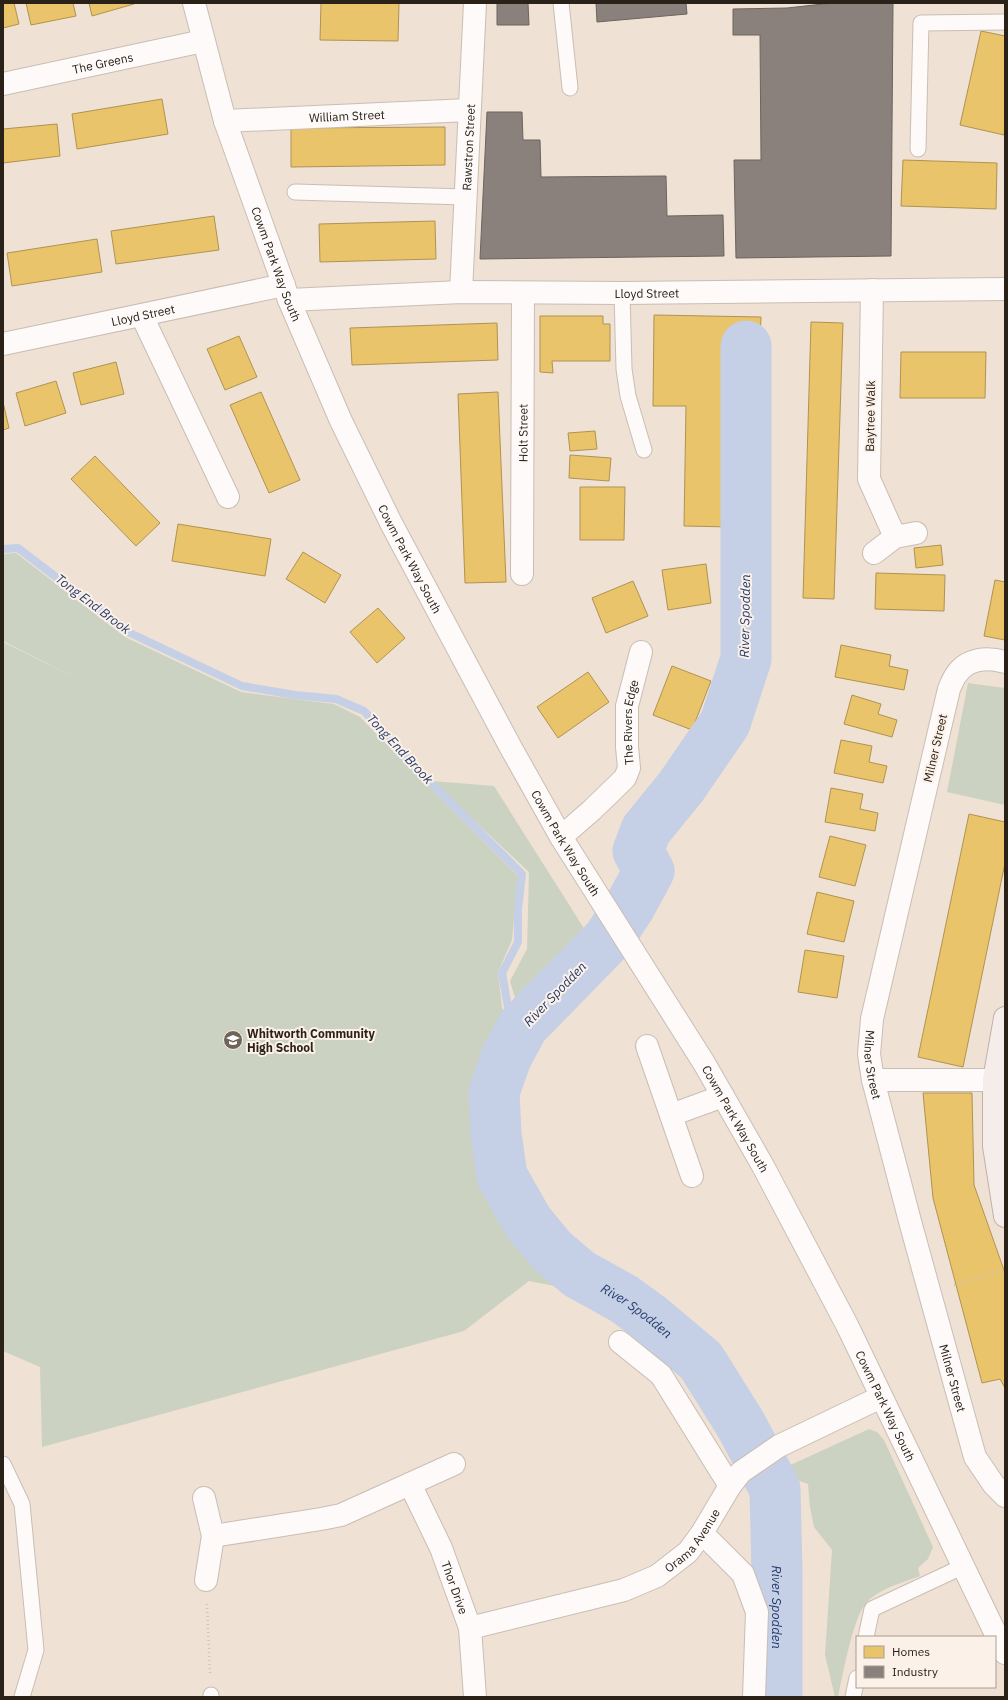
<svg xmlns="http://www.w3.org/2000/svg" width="1008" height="1700" viewBox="0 0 1008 1700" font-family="'IBM Plex Sans',sans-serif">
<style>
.green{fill:#cbd2c1}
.homes{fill:#e9c46a;stroke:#b09351}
.industry{fill:#8a817c;stroke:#6d645e}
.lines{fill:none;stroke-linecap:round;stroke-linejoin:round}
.stream{stroke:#c5cfe5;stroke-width:8}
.river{stroke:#c5cfe5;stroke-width:51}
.lane-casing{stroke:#c9beb4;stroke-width:17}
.street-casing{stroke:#c9beb4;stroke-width:24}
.primary-casing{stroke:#c1afa8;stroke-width:24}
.path{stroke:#ccc6c1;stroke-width:2.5;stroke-dasharray:1 3;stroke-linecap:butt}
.lane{stroke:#fdfaf9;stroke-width:15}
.street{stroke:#fdfaf9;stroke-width:22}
.primary{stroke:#f5edea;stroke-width:22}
.labels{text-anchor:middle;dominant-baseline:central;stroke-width:4;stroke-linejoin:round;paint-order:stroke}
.street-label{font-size:12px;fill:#2a2118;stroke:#fcf1e8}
.poi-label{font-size:12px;font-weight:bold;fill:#2a2118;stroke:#fcf1e8;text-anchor:start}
.water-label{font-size:13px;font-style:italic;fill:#243b6b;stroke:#fcf1e8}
</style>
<rect width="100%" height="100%" fill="#efe1d4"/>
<path class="green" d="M16,553L125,637L241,692L334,704L360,717L518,876L512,940L498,972L502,1008L514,1023L487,1085L486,1104L491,1177L510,1218L549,1264L575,1290L529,1281L464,1331L42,1447L40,1367L3,1351V642L78,679L3,641V554Z
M968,683L1005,688V805L947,792Z
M432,781L494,786L592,941L530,1006L519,1011L510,981L527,949L529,872Z
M869,1429L877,1432L884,1440L933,1547L928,1559L918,1568L920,1576C904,1582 874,1590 864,1606C852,1623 843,1674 838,1697H835L825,1655L832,1550L814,1527L810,1507L808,1484L788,1477L784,1468Z"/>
<path class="homes" d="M3,3H14L19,24L3,28Z
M26,3H73L76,16L31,25Z
M89,3H133L134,4L92,16Z
M321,3H399L398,41L320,40Z
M981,31L1005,36V130L1004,135L960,125Z
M162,99L168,134L77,149L72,114Z
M57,124L60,156L3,163V129Z
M445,127V165L291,167V128Z
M903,160L997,163L996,209L901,206Z
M214,216L219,250L116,264L111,231Z
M435,221L436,259L320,262L319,224Z
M97,239L102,272L12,286L7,253Z
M654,315L761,317L760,341L737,340L733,527L684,526L686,406H653Z
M540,316H603V324H610V361H552L553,373L540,372Z
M811,322L843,323L834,599L803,598Z
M497,323L498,360L352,365L350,328Z
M239,336L257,377L225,390L207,349Z
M901,352H986L985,398H900Z
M116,362L124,394L81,405L73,373Z
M56,381L66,413L25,426L16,393Z
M261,392L300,480L269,493L230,405Z
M498,392L506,582L465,583L458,394Z
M3,402L9,428L3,430Z
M595,431L597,449L570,451L568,433Z
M570,455L611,458L609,481L569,478Z
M95,456L160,523L136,546L71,479Z
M580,487H625L624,540H580Z
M178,524L271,539L265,576L172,561Z
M941,545L943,565L916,568L914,548Z
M303,552L341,575L325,603L286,579Z
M706,564L711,603L668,610L662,570Z
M876,573L945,575L944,611L875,609Z
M995,580L1005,582V640L984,636Z
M633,581L648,616L606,633L592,598Z
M378,608L405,638L377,663L350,632Z
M841,645L891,655L889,666L908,670L904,690L835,677Z
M672,666L711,681L692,730L653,715Z
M588,672L609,702L558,738L537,707Z
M852,695L881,704L878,714L897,720L892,737L844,724Z
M841,740L872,746L869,762L887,766L883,783L834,773Z
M831,788L863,794L860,809L878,813L875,831L825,822Z
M969,814L1005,822V863L963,1067L918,1057Z
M830,836L866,845L855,886L819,877Z
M817,892L854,901L844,942L807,934Z
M805,950L844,956L837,998L798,992Z
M923,1093H972L974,1185L1005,1273V1388L1000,1379L982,1383L933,1198Z"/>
<path class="industry" d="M497,3H528L529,25H497Z
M596,3H686L687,14L597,22Z
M832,3H893L891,256L736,258L734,160H761L760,35H733V9L787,8Z
M487,112H522L523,140H540L541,177L666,176L667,216L723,215L724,256L480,259Z"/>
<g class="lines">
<path class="stream" d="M3,549L18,548L128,632L242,686L295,695L336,699L364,711L419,771L522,874L518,909V942L502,973L508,1007L523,1026"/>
<path class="river" id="s1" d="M746,346V659L725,723L681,787L646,830L638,851L649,871L630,906L608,939L523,1026L506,1058L494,1092L496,1134L502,1176L528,1222L552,1251L579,1274L624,1299L650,1318L701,1361L741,1425L775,1489L777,1573V1697"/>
<defs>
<path id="lane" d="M561,3L570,88
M918,149L921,23L1005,22
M295,192L465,197
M622,293L624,369L628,396L644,450
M3,1464L22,1504L36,1650L22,1697
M866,1637L872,1609L964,1566
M211,1695V1697
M853,1697L857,1678"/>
<g id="street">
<path id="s2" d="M194,3L225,121L289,300L341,421L391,523L511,748L561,837L704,1063L763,1166L847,1325L1005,1653"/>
<path id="s3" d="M3,84L203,41"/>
<path id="s4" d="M225,121L469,110"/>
<path d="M872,290L869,479L895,537"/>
<path id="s5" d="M461,292L475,3"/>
<path id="s6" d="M289,300L461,292L622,293L1005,289"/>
<path d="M142,316L228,497"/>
<path id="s7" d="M3,344L284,285"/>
<path d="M874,553L895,537L916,533"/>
<path id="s8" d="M522,574L523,293"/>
<path id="s9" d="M1005,662C987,657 967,658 956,675C953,679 951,685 949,689L872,1019L869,1054L873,1080L911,1225L975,1457L994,1485L1005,1496"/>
<path id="s10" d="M561,837L592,810L625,778L629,768L627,747V706L641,652"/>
<path d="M647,1046L692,1176"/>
<path d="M873,1080H994"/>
<path d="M671,1115L723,1096"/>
<path d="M620,1342L661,1375L730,1486"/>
<path id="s11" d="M410,1484L441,1548L470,1628L475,1697"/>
<path d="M204,1498L213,1536L206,1580"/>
<path d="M702,1533L743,1574L757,1612L754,1697"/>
<path d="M213,1536L321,1519L341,1515L454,1464"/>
<path id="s12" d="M470,1628L624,1590L657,1576L688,1552L702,1533L730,1486L741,1472L779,1446L881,1397"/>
</g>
<path id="primary" d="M1005,1018L994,1080V1146L1005,1216"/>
</defs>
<use href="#lane" class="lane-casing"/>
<use href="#street" class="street-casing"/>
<use href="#primary" class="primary-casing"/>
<path class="path" d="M954,1285L1005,1270
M207,1604L210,1673"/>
<use href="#lane" class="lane"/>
<use href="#street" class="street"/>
<use href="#primary" class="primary"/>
</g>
<defs>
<symbol id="school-disc" viewBox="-11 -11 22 22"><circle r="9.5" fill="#6f645a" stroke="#fcf1e8"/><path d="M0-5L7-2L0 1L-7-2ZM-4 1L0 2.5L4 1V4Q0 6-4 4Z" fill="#fff"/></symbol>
</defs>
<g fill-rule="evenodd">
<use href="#school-disc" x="222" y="1029" width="22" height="22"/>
</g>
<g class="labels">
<g class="street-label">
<text stroke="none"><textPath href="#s3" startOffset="102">The Greens</textPath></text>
<text stroke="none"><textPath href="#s4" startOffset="122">William Street</textPath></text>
<text stroke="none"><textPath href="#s5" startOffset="145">Rawstron Street</textPath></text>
<text stroke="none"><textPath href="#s2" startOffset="274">Cowm Park Way South</textPath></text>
<text stroke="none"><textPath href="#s6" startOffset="358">Lloyd Street</textPath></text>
<text stroke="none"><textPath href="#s7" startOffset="143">Lloyd Street</textPath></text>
<text transform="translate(870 416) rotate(-89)">Baytree Walk</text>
<text stroke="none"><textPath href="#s8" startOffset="141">Holt Street</textPath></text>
<text stroke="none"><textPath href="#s2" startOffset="598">Cowm Park Way South</textPath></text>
<text stroke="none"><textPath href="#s10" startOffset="144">The Rivers Edge</textPath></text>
<text transform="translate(935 748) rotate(-77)">Milner Street</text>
<text stroke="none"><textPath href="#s2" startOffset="922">Cowm Park Way South</textPath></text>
<text stroke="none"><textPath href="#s9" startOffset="455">Milner Street</textPath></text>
<text stroke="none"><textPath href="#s2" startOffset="1246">Cowm Park Way South</textPath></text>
<text stroke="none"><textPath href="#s9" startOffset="779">Milner Street</textPath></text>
<text stroke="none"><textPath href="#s2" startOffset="1570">Cowm Park Way South</textPath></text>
<text stroke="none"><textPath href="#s12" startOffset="245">Orama Avenue</textPath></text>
<text stroke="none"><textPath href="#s11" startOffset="113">Thor Drive</textPath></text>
</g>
<g class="poi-label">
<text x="247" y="1033">Whitworth Community<tspan x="247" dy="14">High School</tspan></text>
</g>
<g class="water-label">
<text transform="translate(93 604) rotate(37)">Tong End Brook</text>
<text transform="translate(745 616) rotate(-89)">River Spodden</text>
<text transform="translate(400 749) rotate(47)">Tong End Brook</text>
<text transform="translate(555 994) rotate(-46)">River Spodden</text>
<text stroke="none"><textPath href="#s1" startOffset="1111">River Spodden</textPath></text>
<text stroke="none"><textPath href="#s1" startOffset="1459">River Spodden</textPath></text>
</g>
</g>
<rect width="1008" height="1700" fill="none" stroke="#2a2118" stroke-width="8"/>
<rect x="856" y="1636" width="140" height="52" fill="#fcf1e8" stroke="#a89e95"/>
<rect x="864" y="1646" width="20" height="12" fill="#e9c46a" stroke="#a89e95"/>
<text x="892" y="1656" font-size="12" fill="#2a2118">Homes</text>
<rect x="864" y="1666" width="20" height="12" fill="#8a817c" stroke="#a89e95"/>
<text x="892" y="1676" font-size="12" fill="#2a2118">Industry</text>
</svg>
